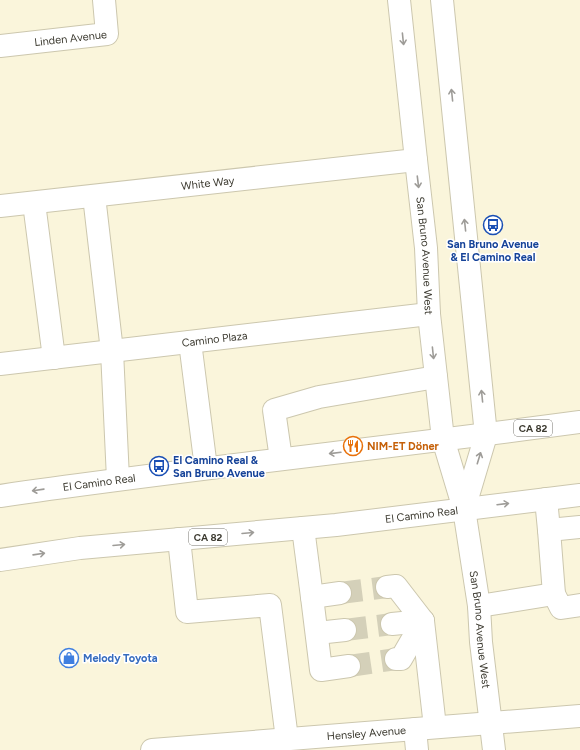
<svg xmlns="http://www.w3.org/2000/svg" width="580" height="750" viewBox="0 0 580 750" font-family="Figtree,sans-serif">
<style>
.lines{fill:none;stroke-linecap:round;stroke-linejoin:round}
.minor-tunnel{stroke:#d4d0b9;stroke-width:22;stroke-dasharray:22 11;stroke-linecap:butt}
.minor-casing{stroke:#ccc7ae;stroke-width:24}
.major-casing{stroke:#ccc7ae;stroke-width:24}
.minor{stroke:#fff;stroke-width:22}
.major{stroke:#fff;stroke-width:22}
.oneway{stroke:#9e9c98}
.labels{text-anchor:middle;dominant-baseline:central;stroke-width:3;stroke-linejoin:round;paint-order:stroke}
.shield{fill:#fff;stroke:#76756e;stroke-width:1}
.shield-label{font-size:10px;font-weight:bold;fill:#3c3a30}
.street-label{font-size:11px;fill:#3c3a30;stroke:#fff}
.transit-label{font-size:11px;font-weight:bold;fill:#164399;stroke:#fff}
.food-label{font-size:11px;font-weight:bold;fill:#c56008;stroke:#fff;text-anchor:start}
.shop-label{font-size:11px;font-weight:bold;fill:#366cbe;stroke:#fff;text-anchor:start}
</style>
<rect width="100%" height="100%" fill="#faf5db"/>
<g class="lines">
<path class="minor-tunnel" d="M340,593L387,587
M345,630L392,624
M349,666L396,659"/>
<defs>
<g id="minor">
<path id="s1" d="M0,46L107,34L104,0"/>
<path d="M94,196L112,351L118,479"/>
<path d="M34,203L54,358"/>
<path id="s2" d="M0,206L416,160"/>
<path d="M190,342L206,468"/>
<path id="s3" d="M0,364L429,314"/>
<path d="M281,459L274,410L319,397L436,377"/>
<path d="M546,499L549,530L554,594L561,608L580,605"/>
<path d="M303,528L312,597"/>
<path d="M549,530L580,527"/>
<path d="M179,539L187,612L270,605L287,739"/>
<path d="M387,587L396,586L423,621L435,727"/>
<path d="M340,593L312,597L321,670L349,666"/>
<path d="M479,606L554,594"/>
<path d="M392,624L423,621"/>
<path d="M317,633L345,630"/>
<path d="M396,659H401L423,621"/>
<path d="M415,729L417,750"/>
<path id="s4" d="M152,750L580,716"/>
</g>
<g id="major">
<path id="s5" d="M399,0L416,160L426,248L429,314L443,439L464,509L479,606L481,642L494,750"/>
<path d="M442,0L486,435L464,509"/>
<path id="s6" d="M0,496C193,468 387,448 580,422"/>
<path id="s7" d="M0,560L80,548L336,525L580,495"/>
</g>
</defs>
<use href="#minor" class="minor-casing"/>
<use href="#major" class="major-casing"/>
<use href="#minor" class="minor"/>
<use href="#major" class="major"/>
</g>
<defs><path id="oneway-shaft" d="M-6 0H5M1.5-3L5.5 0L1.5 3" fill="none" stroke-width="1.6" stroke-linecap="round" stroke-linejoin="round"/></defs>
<g class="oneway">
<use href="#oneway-shaft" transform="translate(403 39) rotate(84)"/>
<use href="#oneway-shaft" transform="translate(452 95) rotate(-96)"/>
<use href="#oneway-shaft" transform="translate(418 182) rotate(83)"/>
<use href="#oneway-shaft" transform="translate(465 225) rotate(-96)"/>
<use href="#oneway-shaft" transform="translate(433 353) rotate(84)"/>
<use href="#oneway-shaft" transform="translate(482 396) rotate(-96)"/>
<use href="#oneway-shaft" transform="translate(335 453) rotate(173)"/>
<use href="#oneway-shaft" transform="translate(479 458) rotate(-73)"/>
<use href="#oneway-shaft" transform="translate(38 490) rotate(172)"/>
<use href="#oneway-shaft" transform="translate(503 504) rotate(-7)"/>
<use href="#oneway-shaft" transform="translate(248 533) rotate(-5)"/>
<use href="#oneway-shaft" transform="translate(119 545) rotate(-5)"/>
<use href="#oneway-shaft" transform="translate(39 554) rotate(-8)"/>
</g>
<defs>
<symbol id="bus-ring" viewBox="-11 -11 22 22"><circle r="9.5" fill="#fff" stroke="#1a4fb4" stroke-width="1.5"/><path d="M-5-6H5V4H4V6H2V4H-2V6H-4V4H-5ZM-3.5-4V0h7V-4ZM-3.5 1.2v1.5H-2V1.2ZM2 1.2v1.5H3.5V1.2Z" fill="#1a4fb4"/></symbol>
<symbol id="restaurant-ring" viewBox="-11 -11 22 22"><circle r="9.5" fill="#fff" stroke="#e8710a" stroke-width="1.5"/><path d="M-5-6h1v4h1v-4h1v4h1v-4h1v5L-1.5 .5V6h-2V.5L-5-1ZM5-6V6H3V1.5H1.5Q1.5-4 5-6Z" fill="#e8710a"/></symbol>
<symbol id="shop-ring" viewBox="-11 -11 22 22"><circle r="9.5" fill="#fff" stroke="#3f7fe0" stroke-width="1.5"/><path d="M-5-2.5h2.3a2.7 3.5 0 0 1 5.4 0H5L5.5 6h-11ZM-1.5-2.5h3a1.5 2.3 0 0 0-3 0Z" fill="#3f7fe0"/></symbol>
</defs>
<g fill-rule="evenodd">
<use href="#bus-ring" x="482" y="214" width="22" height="22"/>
<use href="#restaurant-ring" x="342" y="435" width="22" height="22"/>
<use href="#bus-ring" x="148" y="455" width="22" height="22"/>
<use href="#shop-ring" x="58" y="647" width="22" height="22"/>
</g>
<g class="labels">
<g class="shield">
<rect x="514" y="420" width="38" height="16" rx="3"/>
<rect x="189" y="529" width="38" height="16" rx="3"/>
</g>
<g class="shield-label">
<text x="533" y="428">CA 82</text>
<text x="208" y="537">CA 82</text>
</g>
<g class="street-label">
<text stroke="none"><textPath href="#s1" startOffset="71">Linden Avenue</textPath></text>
<text stroke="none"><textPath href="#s2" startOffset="209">White Way</textPath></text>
<text stroke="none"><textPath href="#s5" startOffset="257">San Bruno Avenue West</textPath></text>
<text stroke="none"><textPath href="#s3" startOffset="216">Camino Plaza</textPath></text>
<text stroke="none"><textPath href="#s6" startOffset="100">El Camino Real</textPath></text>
<text stroke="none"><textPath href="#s7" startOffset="424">El Camino Real</textPath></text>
<text stroke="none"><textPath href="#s5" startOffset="636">San Bruno Avenue West</textPath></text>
<text stroke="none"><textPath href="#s4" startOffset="215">Hensley Avenue</textPath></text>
</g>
<g class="transit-label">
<text x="493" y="244">San Bruno Avenue<tspan x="493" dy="13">&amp; El Camino Real</tspan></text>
<text x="173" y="460" text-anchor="start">El Camino Real &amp;<tspan x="173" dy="13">San Bruno Avenue</tspan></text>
</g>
<g class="food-label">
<text x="367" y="446">NIM-ET Döner</text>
</g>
<g class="shop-label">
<text x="83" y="658">Melody Toyota</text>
</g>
</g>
</svg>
